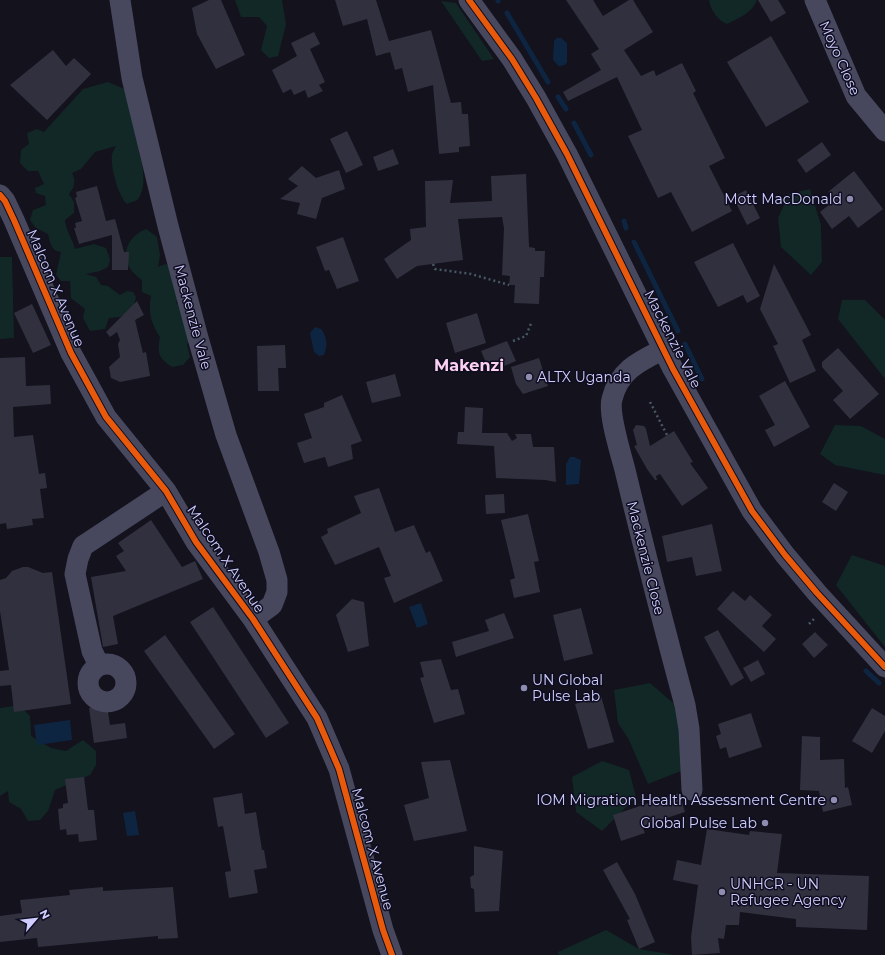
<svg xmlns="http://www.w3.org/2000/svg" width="885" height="955" viewBox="0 0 885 955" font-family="Montserrat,sans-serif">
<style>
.green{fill:#112827}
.water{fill:#0e2542}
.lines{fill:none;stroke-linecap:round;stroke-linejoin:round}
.stream{stroke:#0e2542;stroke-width:5}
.building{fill:#31303f}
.path{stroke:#485864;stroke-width:2.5;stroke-dasharray:2 3;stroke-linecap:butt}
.minor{stroke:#47485e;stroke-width:21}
.cycleway-casing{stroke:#0f0e21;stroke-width:8}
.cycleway{stroke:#e8590c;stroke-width:6}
.poi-dot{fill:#8e8caf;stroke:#0f0e21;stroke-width:1.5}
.labels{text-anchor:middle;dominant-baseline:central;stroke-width:3;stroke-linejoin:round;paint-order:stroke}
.street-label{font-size:14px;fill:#d0cefe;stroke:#0f0e21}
.poi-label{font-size:14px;fill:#d0cefe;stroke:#0f0e21;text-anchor:end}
.quarter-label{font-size:16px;font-weight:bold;fill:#fed0f1;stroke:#0f0e21}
</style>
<rect width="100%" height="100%" fill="#13121d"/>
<path class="green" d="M235,0H282L286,24L278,56L269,58L261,50L267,26L259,17H241Z
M709,0H757C752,13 739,18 727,24C718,21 710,9 709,0Z
M441,1L456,3L494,59L482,61Z
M108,82L127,90L150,134L139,152C143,165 147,187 138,199C135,202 131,202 127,204C118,196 110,166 112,154C113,151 115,148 116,146L95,152L81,169L72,173C76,181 75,187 69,194L74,202V213L65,220C66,231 72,238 75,249L94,244L106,248L110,259L108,267L100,271L86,274L96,277L101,285L108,286L120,295L127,291L133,292L136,297L133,309L120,317L109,318L105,329L90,331L83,318L85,309L71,298L70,281H61L56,275L61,252C51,251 50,242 48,234L36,228L30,220L33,210L46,205L45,196L36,193L35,188L44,184L38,171H28L20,163L21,150L29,144L27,133L37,129L44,132L83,89Z
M810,189L821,225L822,262L811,275L781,247L778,218L789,194Z
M146,229L157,237L160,255L158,267L165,264L178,270L183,281L176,303L189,308L193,334L187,344L190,357L183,365L172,367C158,358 157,353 160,337C151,324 148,311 151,296L142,292V280C119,265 121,240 146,229Z
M0,257H12L14,338L0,339Z
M842,300H865L885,320V379L838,319Z
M835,425L861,426L885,439V475L835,465L820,454Z
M852,555L885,566V647L836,585Z
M650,683L686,714L681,771L648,784L629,740L618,723L614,690Z
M19,705L30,716L31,736L51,748L66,751L83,740L96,751V765L90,775L55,790L48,811L40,820L28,821L21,809L9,802L8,791L0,796V708Z
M602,761L629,770L636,797L602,831L576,812L572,777Z
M606,930L639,949L675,955H559L558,952Z"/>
<path class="water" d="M557,38H561L567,43V62L565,65L559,66L553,60L554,41Z
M315,327L321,329C327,337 328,345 324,355L319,356L314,352L310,333Z
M570,457H574L581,460L579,484L566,485V464Z
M421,603L428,624L417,628L409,607Z
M70,720L72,740L37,745L34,725Z
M135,811L139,835L127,836L123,813Z"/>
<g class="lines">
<path class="stream" d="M498,0V1
M507,13L548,82
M558,97L566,109
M574,123L591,155
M624,221L626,228
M634,242L678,331
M685,344L702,379
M866,671L879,683"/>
</g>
<path class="building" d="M209,0H221L245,55L216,69L197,34L192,8Z
M335,0H376L389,41L431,30L451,103L461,102L462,114H468L470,146L459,147V152L439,154L433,85L408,92L402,68L395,70L390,52L376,56L367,19L343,26Z
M566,0H593L603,16L629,0H633L653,32L624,50L641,76L654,70L656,76L682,63L696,91L693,93L725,158L709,166L732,211L692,232L671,192L658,198L628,136L642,130L617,77L568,101L563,92L601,70L591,54L599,49Z
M758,0H778L786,13L771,22Z
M314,32L320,44L310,49L325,82L319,85L323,91L308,98L305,90L294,95L291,89L283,93L272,70L297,56L291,43Z
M771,36L809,102L766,127L727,62Z
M53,50L66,66L74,58L91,74L47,120L10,85Z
M347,131L363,165L346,173L330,139Z
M822,142L831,155L806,173L797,160Z
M393,149L399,164L378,171L373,157Z
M302,166L316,178L339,170L345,189L322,198L316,219L297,214L300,203L280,199L298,186L288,179Z
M854,171L883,209L858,228L849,216L832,229L820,212L835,200L828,192Z
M526,174L529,247L535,248V251H545L544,277H540L539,304L514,303L515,285H509L510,276L502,275L504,228L502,217L458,219L463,260L417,266L397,279L384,259L411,240L410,229L426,227L425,181L453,180L450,203L492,201L491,176Z
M97,186L106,221L115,219L124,252H129L128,270H112V235L79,244L74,228H76L75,223L82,221L75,198L77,197L76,192Z
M746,190L760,218L747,225L733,197Z
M343,237L359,281L337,289L329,270L325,271L316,247Z
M733,243L760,296L747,303L743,295L718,307L694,262Z
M774,264L811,335L802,340L816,371L790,383L773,346L778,344L760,309Z
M137,301L144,315L135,320L143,353L146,352L150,376L120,382L111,378L109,367L120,357L118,344L120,340L117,332L110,337L106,332Z
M32,304L51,345L33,353L14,313Z
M477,313L486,343L455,353L446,323Z
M507,341L516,361L490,372L481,351Z
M285,345L286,368H278L279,391H258L257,346Z
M838,348L879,394L850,419L833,400L843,391L822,367V362Z
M25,357L26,386L50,385L51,404L13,407L14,437L33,435L39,474L45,473L47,488L40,489L44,518L32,519L33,525L7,529L6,523L0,524V358Z
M539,358L548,386L523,394L516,384L511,367Z
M395,374L401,396L372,403L366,382Z
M785,381L810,427L774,447L765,430L775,425L759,396Z
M342,395L362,441L351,445L353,459L328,467L325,457L304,463L297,443L312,438L304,414L324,407V403Z
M465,407L483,408L482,433H507L512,441L517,438L515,434H531L533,447H554L556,482L545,480L496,478L494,446L457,444L458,432H464Z
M636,425L644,426L646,429L650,446L674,431L693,462L690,463L708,488L682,506L660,474L656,476L657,480H655L647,469L634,446L637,445L633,430Z
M834,483L848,492L836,511L822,502Z
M379,488L395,532L414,525L426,553L430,551L443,581L394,603L384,578L391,576L379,547L335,565L321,537L328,533L327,529L361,513L354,496Z
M504,494L505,513L486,514L485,495Z
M528,514L539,561L534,562L540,592L514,598L510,580L515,578L501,520Z
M151,520L182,567L195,561L203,579L113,616L118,644L103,647L91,577L126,571L116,556L124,551L118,543Z
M712,524L722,571L696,576L692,557L667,562L662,536Z
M23,567H28L43,573L52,572L71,704L14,712L11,685L0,686V671L9,670L0,611V580L6,578L12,571Z
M733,591L745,601L750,595L772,615L762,626L776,639L764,652L717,609Z
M352,599L364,602L369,646L348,652L336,615Z
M213,607L289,723L266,738L190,622Z
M581,608L593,654L564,661L553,615Z
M504,613L514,638L456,657L452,642L489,631L485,620Z
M718,630L744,678L731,686L704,637Z
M815,632L828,645L814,658L802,644Z
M165,635L235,734L214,749L144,651Z
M441,659L451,690L458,689L465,714L434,723L420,678L424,677L420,662Z
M758,660L765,674L751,682L743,668Z
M601,696L614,742L588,749L575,704Z
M107,706L110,725L125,723L127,738L94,743L89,708Z
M872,708L885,716V731L872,753L852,741Z
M751,713L762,747L729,758L726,747L720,749L716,736L721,734L718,724Z
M802,736L820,737V760L844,759L845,788L848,787L852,805L823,812L819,791L800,790Z
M450,760L467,831L414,841L404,805L429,798L421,762Z
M84,777L88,810H94L97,840L79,842L78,834L67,835L66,829L60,830L58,809L63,808V804L68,803L65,779Z
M242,793L245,814L256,812L262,850H264L267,868L254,870L258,893L229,898L225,872L231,871L223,826L218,827L213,798Z
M679,793L685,812L642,826L645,833L621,841L613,815Z
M707,829L749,835L750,831L782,834L777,873L869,876L867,930L796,927V919L740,912L739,925H726L724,939L718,938L720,953L692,955L691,937L698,885L673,880L677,860L701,865Z
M474,846L503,851L499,911L475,912L474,889L471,888L470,877L474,875Z
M617,862L635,894L655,942L639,949L627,920L630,919L603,870Z
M103,887V891L173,887L178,938L158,939V936L38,947L37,938L0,942V916L22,913L20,900L70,895L69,890Z"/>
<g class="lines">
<path class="path" d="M433,264L435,269L471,274L509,285
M513,341L526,336L532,321
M650,402L667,435
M809,624L815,618"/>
<path class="minor" d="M120,0L132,78L168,226L198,338L226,435L269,552L277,580V592L272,605L253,619
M469,0L512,59L536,98L567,154L673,369L752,511L785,555L817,593L885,667
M815,0L856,96L885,131
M0,195L5,201L14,220L71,353L106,417L166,491L196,542L253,619L317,718L339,769L383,930L392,955
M664,349C640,361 619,370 612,399C608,414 621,454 625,470C644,549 664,627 685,705L689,729L692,790
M88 683a19 19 0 1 1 38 0a19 19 0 1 1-38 0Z
M99,665L92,651L75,574L78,559L83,546L166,491"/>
<defs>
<path id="cycleway" d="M469,0L512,59L536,98L567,154L673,369L752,511L785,555L817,593L885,667
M0,195L5,201L14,220L71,353L106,417L166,491L196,542L253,619L317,718L339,769L383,930L392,955"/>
</defs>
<use href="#cycleway" class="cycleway-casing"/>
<use href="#cycleway" class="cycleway"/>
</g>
<g class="poi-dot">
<circle cx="850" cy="199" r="4"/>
<circle cx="529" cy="377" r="4"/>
<circle cx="524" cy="688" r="4"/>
<circle cx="834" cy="800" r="4"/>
<circle cx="765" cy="823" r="4"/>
<circle cx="722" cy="892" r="4"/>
</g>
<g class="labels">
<g class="street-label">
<text transform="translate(840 58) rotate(66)">Moyo Close</text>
<text transform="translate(56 288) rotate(67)">Malcom X Avenue</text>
<text transform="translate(193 317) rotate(75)">Mackenzie Vale</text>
<text transform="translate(673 339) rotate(63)">Mackenzie Vale</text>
<text transform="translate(646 558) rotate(76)">Mackenzie Close</text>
<text transform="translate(226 559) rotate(56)">Malcom X Avenue</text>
<text transform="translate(373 849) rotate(75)">Malcom X Avenue</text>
</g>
<g class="poi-label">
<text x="842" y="199">Mott MacDonald</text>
<text x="537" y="377" text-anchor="start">ALTX Uganda</text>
<text x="532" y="680" text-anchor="start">UN Global<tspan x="532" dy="16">Pulse Lab</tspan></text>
<text x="826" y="800">IOM Migration Health Assessment Centre</text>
<text x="757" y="823">Global Pulse Lab</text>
<text x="730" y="884" text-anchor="start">UNHCR - UN<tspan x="730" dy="16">Refugee Agency</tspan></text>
</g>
<g class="quarter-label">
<text x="469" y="365">Makenzi</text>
</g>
</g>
<g transform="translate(36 919) rotate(62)" stroke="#0f0e21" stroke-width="3" paint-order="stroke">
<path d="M0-3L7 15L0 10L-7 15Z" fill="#d0cefe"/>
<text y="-6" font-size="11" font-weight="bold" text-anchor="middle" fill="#d0cefe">N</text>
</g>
</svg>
